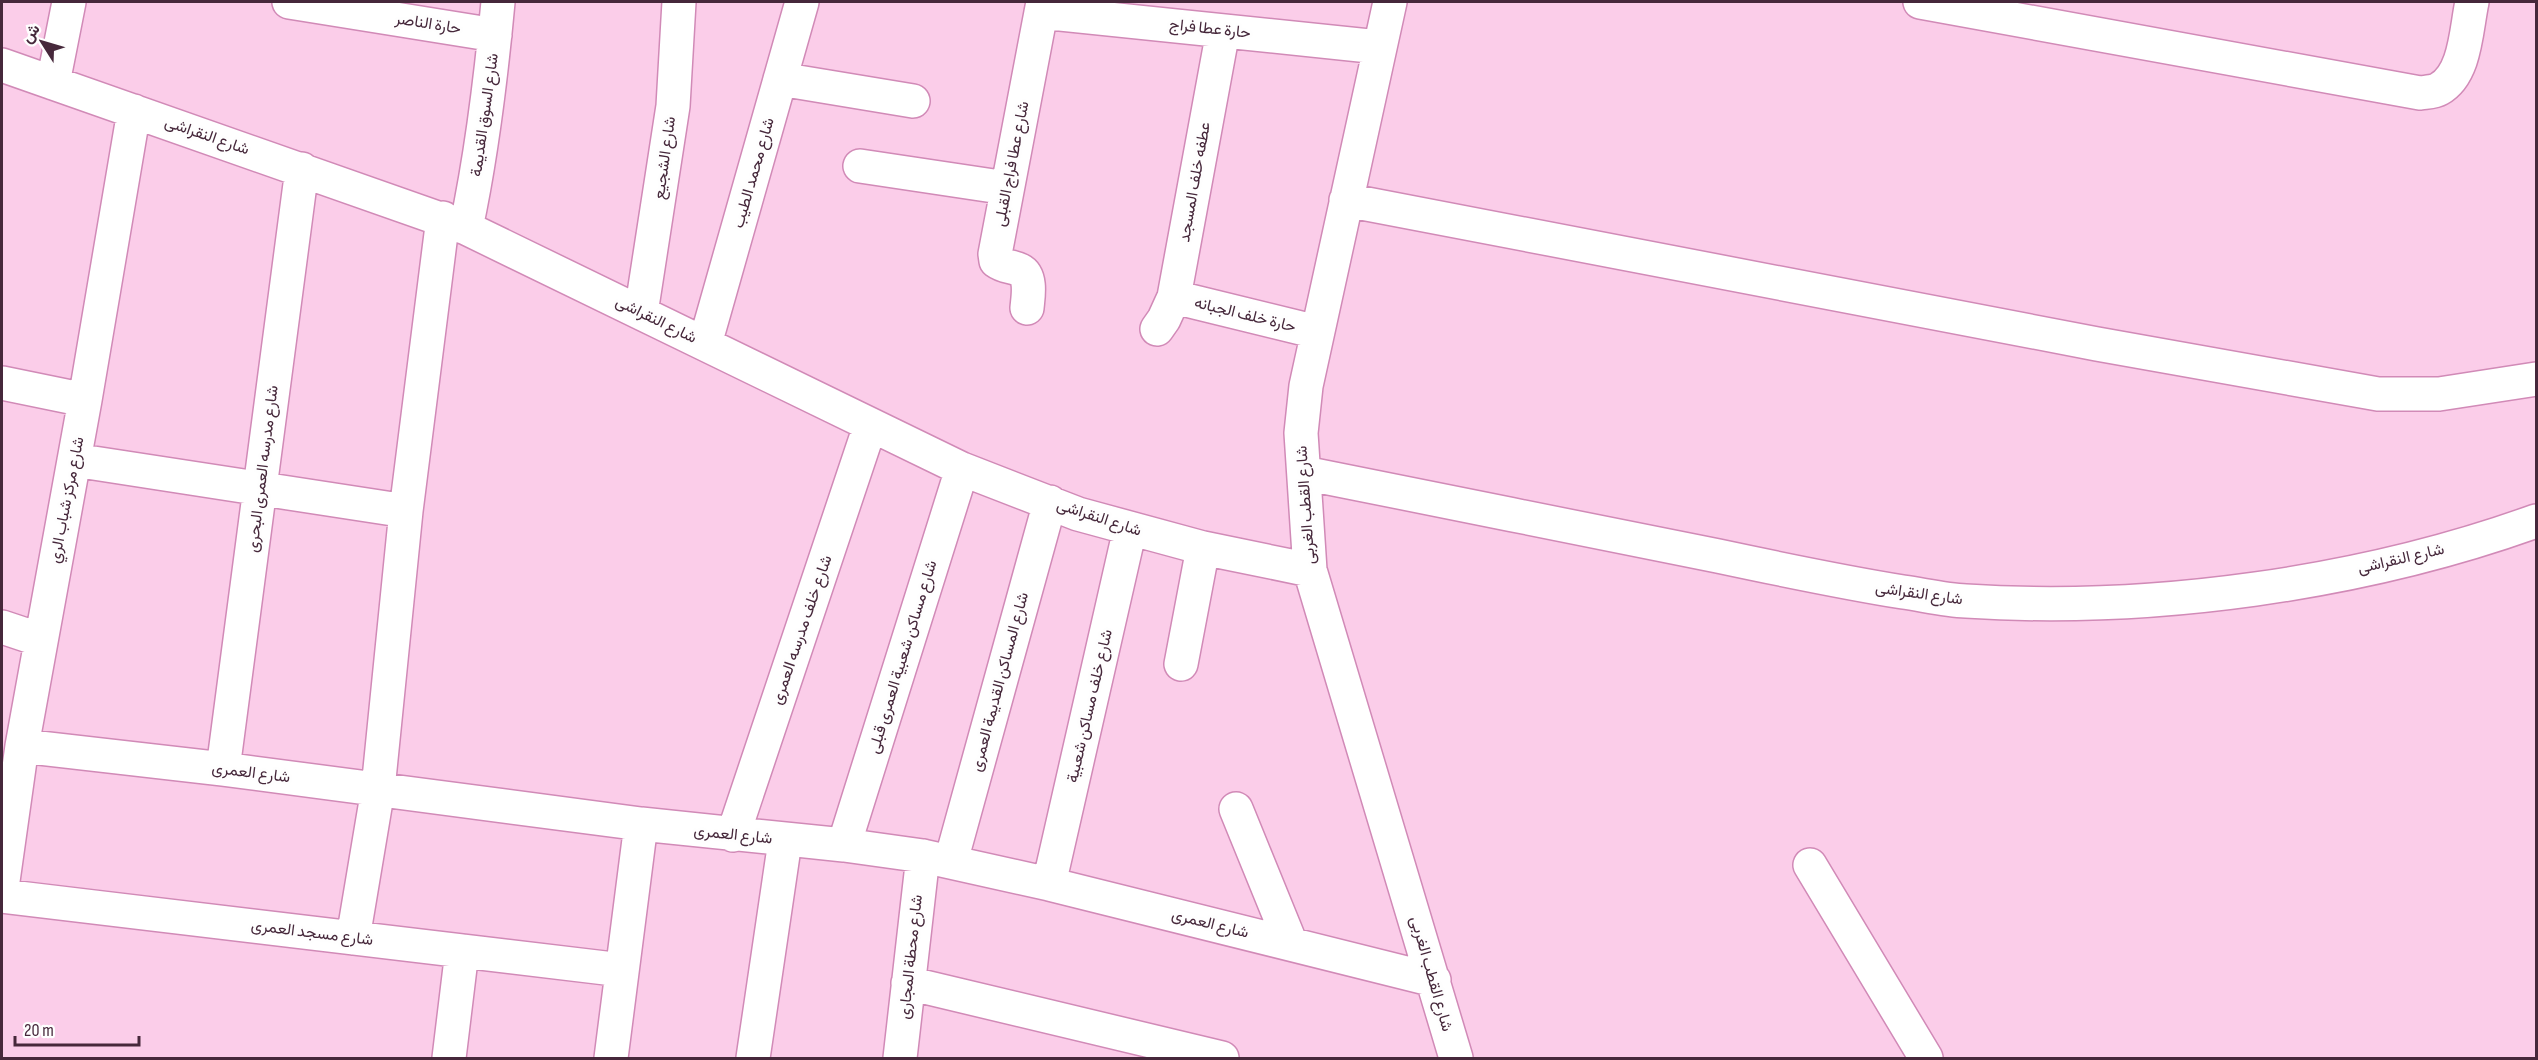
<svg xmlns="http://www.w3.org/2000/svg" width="2538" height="1060" viewBox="0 0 2538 1060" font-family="'Sofia Sans Condensed',Vazirmatn,sans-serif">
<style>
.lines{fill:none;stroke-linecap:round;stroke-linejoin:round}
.minor-casing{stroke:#d18ab7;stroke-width:36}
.minor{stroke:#fff;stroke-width:33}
.labels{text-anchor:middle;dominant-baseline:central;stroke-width:6;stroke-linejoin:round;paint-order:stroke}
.street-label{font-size:16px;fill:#46283b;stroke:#fefefe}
</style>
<rect width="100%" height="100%" fill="#fbcde9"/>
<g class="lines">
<defs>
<path id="minor" d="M289,2L495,35
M1390,2L1306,386L1301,433L1310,570L1456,1058
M1920,2L2420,93C2426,92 2434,92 2439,89C2466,74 2466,29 2472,2
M1041,12L1379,47
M2,65L466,228L962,469L1078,514L1203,548L1310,570
M780,79L913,101
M53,83L69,2
M860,166L1007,188
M1346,200L2097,344L2378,394H2439L2536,379
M466,228C482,153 491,78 498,2
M1174,297L1317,332
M1027,308C1028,297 1032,276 1020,270C1012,266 1004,267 996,261L995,254L1043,2
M641,313L673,106L679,2
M1157,329L1164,319L1174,297L1223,31
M705,344L802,2
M2,383L85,400
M74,460L406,511
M1304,473C1442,501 1580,528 1718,556C1779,569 1841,582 1903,592C1924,595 1945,600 1966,601C2151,613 2361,584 2536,521
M2,627L41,640
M1181,664L1203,548
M22,746L223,769L641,824L844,845L923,856L1049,884L1434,980
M223,769L302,169
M1236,809L1291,944
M733,835L870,426
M844,845L962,469
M951,861L1050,502
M1810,865L1926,1058
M1049,884L1130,529
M2,888L22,746L85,400L134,111
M2,896L622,970
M353,938L378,789L406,511L443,218
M908,983L1222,1058
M449,1058L462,951
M611,1058L641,824
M753,1058L785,841
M900,1058L923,856"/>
</defs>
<use href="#minor" class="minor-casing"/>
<use href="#minor" class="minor"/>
</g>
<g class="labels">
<g class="street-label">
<text transform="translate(428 24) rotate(9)">حارة الناصر</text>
<text transform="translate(1210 29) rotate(6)">حارة عطا فراج</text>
<text transform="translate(485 115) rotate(-82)">شارع السوق القديمة</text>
<text transform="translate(207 136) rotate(19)">شارع النقراشى</text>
<text transform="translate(665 158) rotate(-82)">شارع الشجيع</text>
<text transform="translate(1012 164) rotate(-79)">شارع عطا فراج القبلى</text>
<text transform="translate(754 173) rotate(-74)">شارع محمد الطيب</text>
<text transform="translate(1195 182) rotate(-80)">عطفه خلف المسجد</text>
<text transform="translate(1245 315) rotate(14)">حارة خلف الجبانه</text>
<text transform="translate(656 320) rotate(26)">شارع النقراشى</text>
<text transform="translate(263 469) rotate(-83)">شارع مدرسه العمرى البحرى</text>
<text transform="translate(67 500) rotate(-79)">شارع مركز شباب الري</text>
<text transform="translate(1306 505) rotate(-94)">شارع القطب الغربى</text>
<text transform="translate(1099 518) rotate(18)">شارع النقراشى</text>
<text transform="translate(2401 559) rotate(-13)">شارع النقراشى</text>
<text transform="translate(1919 594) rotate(8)">شارع النقراشى</text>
<text transform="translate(802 630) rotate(-71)">شارع خلف مدرسه العمرى</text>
<text transform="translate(903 657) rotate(-73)">شارع مساكن شعبية العمرى قبلى</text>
<text transform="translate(1000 682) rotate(-75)">شارع المساكن القديمة العمرى</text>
<text transform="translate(1090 706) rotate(-77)">شارع خلف مساكن شعبية</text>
<text transform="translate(251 773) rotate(7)">شارع العمرى</text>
<text transform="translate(733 835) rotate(6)">شارع العمرى</text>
<text transform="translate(1210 924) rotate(14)">شارع العمرى</text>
<text transform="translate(312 933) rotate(7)">شارع مسجد العمرى</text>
<text transform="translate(911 957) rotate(-84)">شارع محطة المجارى</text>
<text transform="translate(1431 974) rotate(74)">شارع القطب الغربى</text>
</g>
</g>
<rect width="2538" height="1060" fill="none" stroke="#46283b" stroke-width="6"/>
<g transform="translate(42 42) rotate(307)" stroke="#fefefe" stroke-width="4.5" paint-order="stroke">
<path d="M0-4.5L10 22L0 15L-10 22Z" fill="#46283b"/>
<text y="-9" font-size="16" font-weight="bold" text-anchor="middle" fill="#46283b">ش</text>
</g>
<path d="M15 1036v9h124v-9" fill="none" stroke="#46283b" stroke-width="3"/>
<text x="24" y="1036" font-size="18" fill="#46283b" stroke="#fefefe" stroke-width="4.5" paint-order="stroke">20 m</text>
</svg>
